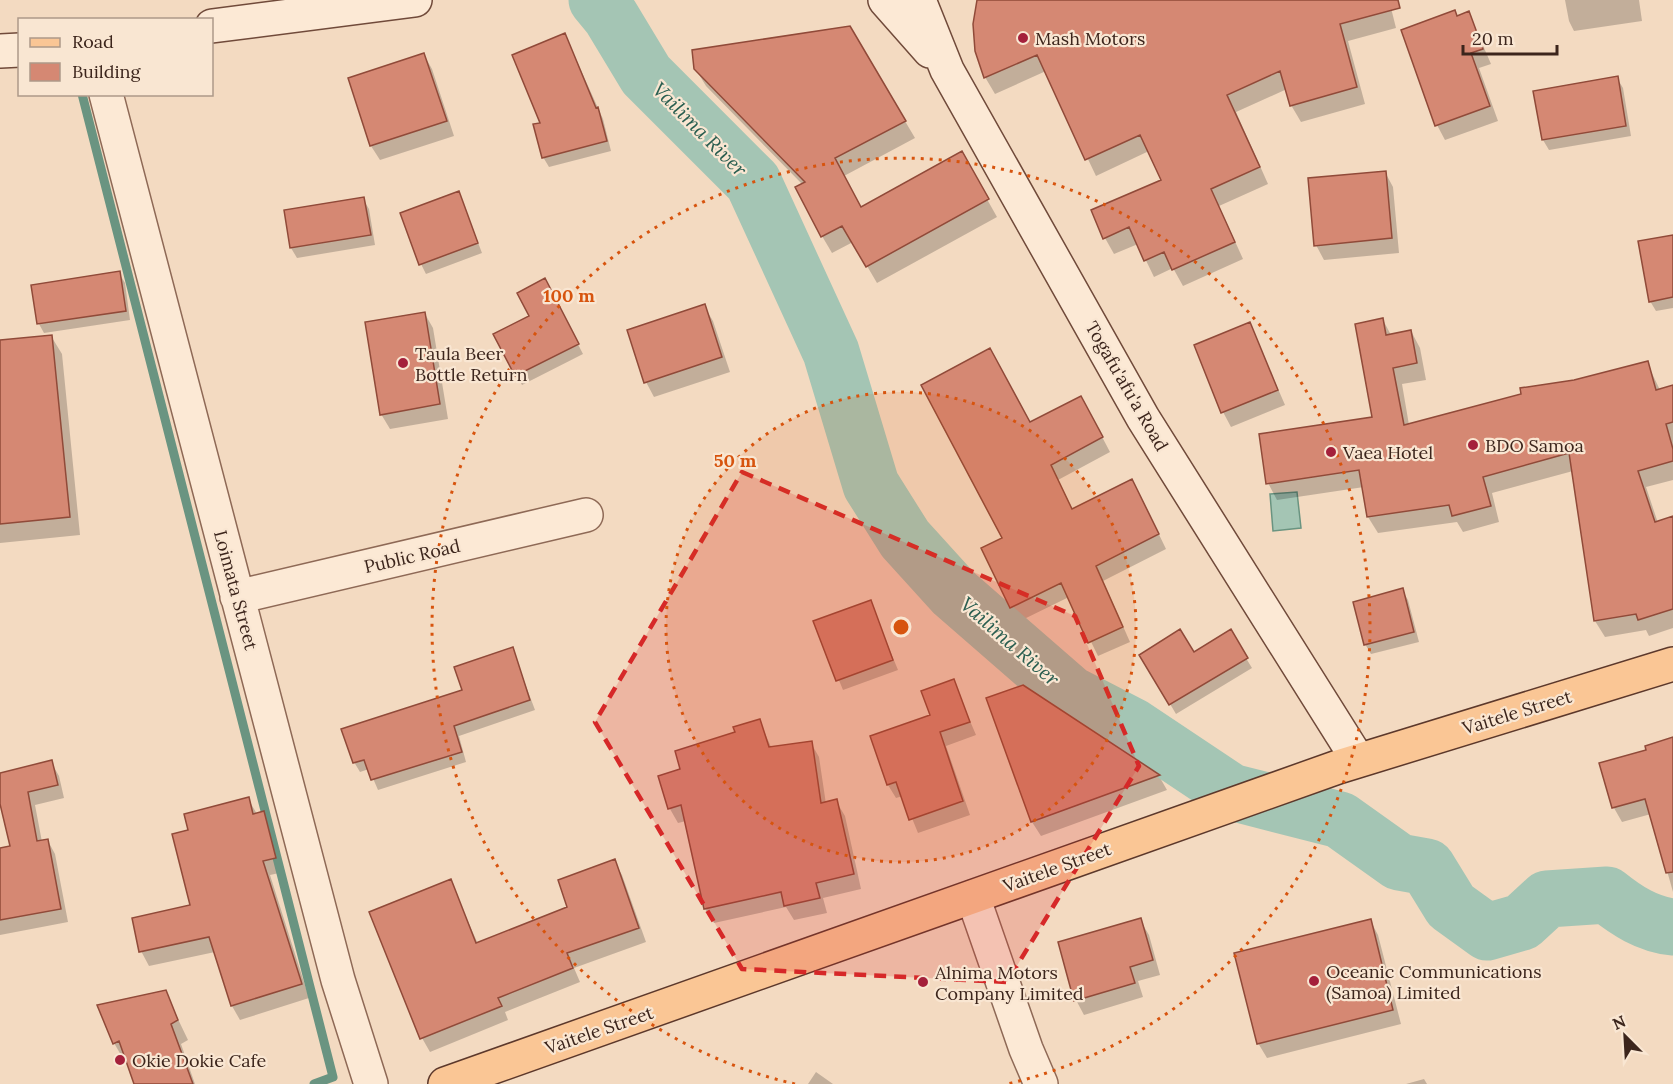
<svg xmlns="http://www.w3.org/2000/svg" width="1673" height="1084" viewBox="0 0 1673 1084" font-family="Lora,serif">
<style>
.water{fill:#a4c5b4;stroke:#6a9481;stroke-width:1.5}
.shadow{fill:#0003}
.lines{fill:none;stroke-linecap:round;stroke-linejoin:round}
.stream{stroke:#6a9481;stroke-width:9}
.river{stroke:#a4c5b4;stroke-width:57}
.building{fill:#d58873;stroke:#904a39;stroke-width:1.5}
.minor-casing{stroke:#8e6956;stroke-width:36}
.secondary-casing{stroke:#704a3a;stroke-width:36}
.primary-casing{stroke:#5c382b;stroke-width:36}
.minor{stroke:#fce9d5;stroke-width:33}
.secondary{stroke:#fce9d5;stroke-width:33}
.primary{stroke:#fac695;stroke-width:33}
.marked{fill:#d62828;fill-opacity:0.2;stroke:#d62828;stroke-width:4.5;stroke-dasharray:12 8;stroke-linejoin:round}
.ring{fill:none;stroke:#d7540e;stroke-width:3;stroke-dasharray:3 6}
.poi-dot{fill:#a4203b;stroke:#f9e6d2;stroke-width:2}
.labels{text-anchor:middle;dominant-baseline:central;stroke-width:4.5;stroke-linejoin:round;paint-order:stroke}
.poi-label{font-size:18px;fill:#3c251c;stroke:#f9e6d2;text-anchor:start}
.street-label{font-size:18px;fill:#3c251c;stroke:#f9e6d2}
.water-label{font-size:20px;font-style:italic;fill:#2a5e50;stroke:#f9e6d2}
.centre{fill:#d7540e;stroke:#f9e6d2;stroke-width:3}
.ring-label{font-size:18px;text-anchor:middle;font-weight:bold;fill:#d7540e;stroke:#f9e6d2;stroke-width:4.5;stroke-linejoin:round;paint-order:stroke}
</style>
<rect width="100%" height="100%" fill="#f3dac1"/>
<path class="water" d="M1297,492L1301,528L1273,531L1270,494Z"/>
<path class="shadow" d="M978,0H1389L1396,28L1348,41L1365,104L1301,122L1291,105L1287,89L1236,112L1268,184L1219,206L1243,259L1183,286L1173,268L1154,277L1138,244L1114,254L1105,238L1163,181L1149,151L1096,176L1046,71L995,94L985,77Z
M1565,0H1639L1642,21L1574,31L1569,21Z
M1469,13L1491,64L1479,68L1498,121L1445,140L1437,125L1457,17Z
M850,28L915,138L844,176L861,208L961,153L997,217L877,283L853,242L832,253L822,236L803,185L706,86L695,68Z
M565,35L603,119L611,151L549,167L543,157L542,124Z
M424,55L432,69L454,136L380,160L371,146L350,79Z
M1617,78L1623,88L1631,136L1549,150L1543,140L1535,93Z
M1385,172L1393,187L1399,253L1324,260L1316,245Z
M459,193L482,253L426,274L421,264Z
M363,199L369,209L375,245L297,258L291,248L285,212Z
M1673,236V308L1656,311L1650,301Z
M119,273L125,283L130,320L44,333L39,324Z
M550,290L583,354L522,385L495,335L531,317Z
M704,306L713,321L730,372L654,397L646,382Z
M425,314L433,328L448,419L390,429L381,414Z
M1383,320L1391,335L1411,331L1420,348L1426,380L1402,384L1409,425L1647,363L1660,390L1673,387V480L1646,487L1658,523L1673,518V628L1649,636L1646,630L1605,637L1595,621L1573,471L1492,493L1499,522L1463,532L1457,522L1378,533L1368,517L1364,487L1277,500L1268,483L1373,418Z
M1250,324L1285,405L1231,427L1223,412Z
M51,336L62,354L80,535L0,543V341Z
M1089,412L1110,452L1058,480L1073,510L1140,495L1166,549L1103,581L1130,642L1098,656L1069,597L1020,621L1012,607L1004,539L1030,424Z
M1402,590L1408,600L1419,642L1371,654L1365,644Z
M870,602L898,670L843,690L815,622Z
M1230,632L1252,668L1176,714L1141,655L1194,654Z
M512,649L535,710L459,736L466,762L378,790L369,769L360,772L354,762L464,691Z
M953,681L976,735L946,746L970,815L918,833L903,796L896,798L888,785L872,737L932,716Z
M1022,686L1159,776L1167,790L1041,836L1032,822L988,699Z
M759,720L772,749L811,743L819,757L826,804L836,801L845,816L861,889L823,898L827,913L794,920L786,907L714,923L705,909L686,821L678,823L670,809L660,777L682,770Z
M1673,739V892L1651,814L1622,822L1614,808L1601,764L1648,751Z
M51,762L59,776L64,798L35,805L42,842L48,841L55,854L68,922L0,935V850L12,847L0,798V774Z
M248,799L257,814L264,813L272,827L284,872L270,875L309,998L240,1020L232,1006L215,952L149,966L141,951L192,906L190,831Z
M614,861L622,875L646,942L574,968L580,982L505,1012L508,1020L430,1052L422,1038L450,881L478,944L569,908Z
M1140,920L1149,935L1160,975L1138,981L1143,997L1084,1015L1076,1000Z
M1370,920L1378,935L1401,1024L1267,1058L1258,1043Z
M165,992L188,1040L181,1044L195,1084H135L128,1061L125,1062L114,1043Z
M816,1072L833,1084H808Z
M1424,1079L1427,1084H1406Z"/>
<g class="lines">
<path class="stream" d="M82,94L333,1077L314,1084"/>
<path class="river" d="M597,0L611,17L646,75L753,182L831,352L871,485L905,539L954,593L1070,694L1132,726L1231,792L1340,820L1399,862L1427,867L1451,906L1487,932L1522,922L1547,899L1607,895C1627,911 1647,924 1673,927"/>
</g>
<path class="building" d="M977,0H1398L1400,8L1340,24L1357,87L1290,106L1280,71L1227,95L1260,167L1211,189L1235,242L1172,270L1164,252L1144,261L1129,227L1103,239L1091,210L1161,180L1140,135L1085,160L1037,55L984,78L975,51L973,24Z
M1455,10L1457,16L1469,11L1483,49L1471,53L1490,106L1435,126L1401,30Z
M850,26L906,121L835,158L861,207L962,151L989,199L866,267L842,226L821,237L795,187L805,182L694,69L692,50Z
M565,33L596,108L598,107L607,141L542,158L533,124L540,123L512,55Z
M424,53L447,121L370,146L348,78Z
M1618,76L1626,126L1542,140L1533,91Z
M1386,171L1392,238L1314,246L1308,178Z
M459,191L478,243L419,265L400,213Z
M364,197L371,235L290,248L284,210Z
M1673,235V297L1649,302L1638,241Z
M120,271L126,311L37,324L31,285Z
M545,278L579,344L515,376L493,334L529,316L517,293Z
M705,304L722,357L644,383L627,330Z
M425,312L440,404L380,415L365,322Z
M1383,318L1386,335L1411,330L1417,363L1393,368L1404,425L1521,394L1520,388L1574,380L1648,361L1656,390L1673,385V422L1666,424L1673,449V461L1638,471L1655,522L1673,516V609L1638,620L1636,614L1594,621L1569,453L1483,477L1491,506L1452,516L1449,505L1367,517L1359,470L1266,484L1259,434L1372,417L1355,324Z
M1250,322L1278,390L1221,413L1194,345Z
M52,335L70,517L0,524V340Z
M990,348L1030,422L1081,396L1103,437L1051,465L1072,509L1132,479L1159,534L1096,566L1123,627L1088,643L1061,583L1010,608L981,548L1002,538L921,385Z
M1403,588L1414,632L1364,645L1353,602Z
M871,600L893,660L836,681L813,621Z
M1180,629L1194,652L1231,629L1248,658L1169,705L1139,655Z
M513,647L530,700L454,726L462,752L371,780L364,760L353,763L341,729L462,690L454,667Z
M954,679L970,722L940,732L963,801L909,820L896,782L887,785L870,736L930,715L921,691Z
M1023,685L1160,775L1031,822L986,698Z
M760,719L769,747L812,741L821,803L837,799L854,874L816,883L820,898L784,906L781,892L704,909L681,805L668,809L658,776L680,769L675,751L735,732L733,727Z
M1673,737V872L1666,873L1645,799L1612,808L1599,763L1646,750L1645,746Z
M52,760L58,785L28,792L37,841L48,839L61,909L0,920V848L10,846L0,804V773Z
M249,797L253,814L264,811L276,858L263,861L302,984L231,1006L209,937L139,952L132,918L190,905L172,834L188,830L184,814Z
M615,859L639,928L567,953L573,968L498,998L502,1006L420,1039L369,912L451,879L476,943L567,907L558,880Z
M1141,918L1153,960L1130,967L1135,983L1074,1001L1058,942Z
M1371,919L1393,1010L1257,1044L1234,953Z
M166,990L178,1020L171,1024L193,1084H134L119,1041L113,1044L97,1005Z"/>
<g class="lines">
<defs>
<path id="minor" d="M106,94L338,980L371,1084
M237,597L586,515
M973,897L1026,1049L1041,1084"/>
<path id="secondary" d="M885,0L930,51
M919,0L947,70L1143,418L1358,760
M212,26L415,0
M0,51L20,50"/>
<path id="primary" d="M445,1084L1338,767L1673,664"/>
</defs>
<use href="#minor" class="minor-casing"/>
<use href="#secondary" class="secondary-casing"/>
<use href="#primary" class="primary-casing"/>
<use href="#minor" class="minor"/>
<use href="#secondary" class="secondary"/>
<use href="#primary" class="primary"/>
</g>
<path class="marked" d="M742,472L1075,616L1139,766L1007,982L742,969L595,722Z"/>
<circle cx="901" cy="627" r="235" fill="#d7540e" fill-opacity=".12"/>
<g class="ring">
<circle cx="901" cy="627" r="235"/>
<path d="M795 1084A469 469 0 1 1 1007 1084"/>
</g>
<g class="poi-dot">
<circle cx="1023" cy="38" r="6"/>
<circle cx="403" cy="363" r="6"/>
<circle cx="1473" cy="445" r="6"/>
<circle cx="1331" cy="452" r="6"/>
<circle cx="1314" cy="981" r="6"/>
<circle cx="923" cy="982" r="6"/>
<circle cx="120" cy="1060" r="6"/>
</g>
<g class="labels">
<g class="poi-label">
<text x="1035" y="38">Mash Motors</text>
<text x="415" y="353">Taula Beer<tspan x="415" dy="21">Bottle Return</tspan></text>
<text x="1485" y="445">BDO Samoa</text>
<text x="1343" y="452">Vaea Hotel</text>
<text x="1326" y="971">Oceanic Communications<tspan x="1326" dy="21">(Samoa) Limited</tspan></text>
<text x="935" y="972">Alnima Motors<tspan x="935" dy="21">Company Limited</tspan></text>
<text x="132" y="1060">Okie Dokie Cafe</text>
</g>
<g class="street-label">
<text transform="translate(1127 386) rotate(60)">Togafu'afu'a Road</text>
<text transform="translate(412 556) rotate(-13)">Public Road</text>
<text transform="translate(236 590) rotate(75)">Loimata Street</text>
<text transform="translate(1517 712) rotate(-17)">Vaitele Street</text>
<text transform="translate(1057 867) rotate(-20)">Vaitele Street</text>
<text transform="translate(599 1030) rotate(-19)">Vaitele Street</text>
</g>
<g class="water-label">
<text transform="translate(700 129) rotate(45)">Vailima River</text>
<text transform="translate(1010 641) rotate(41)">Vailima River</text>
</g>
</g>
<circle cx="901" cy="627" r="9" class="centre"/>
<g class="ring-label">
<text x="569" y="302">100 m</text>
<text x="735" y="467">50 m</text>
</g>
<rect x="18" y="18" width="195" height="78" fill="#f9e6d2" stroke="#ad9989" stroke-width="1.5"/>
<rect x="30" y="38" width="30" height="9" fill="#fac695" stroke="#ad9989" stroke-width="1.5"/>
<text x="72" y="48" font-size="18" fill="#3c251c">Road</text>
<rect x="30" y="63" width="30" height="18" fill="#d58873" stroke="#ad9989" stroke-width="1.5"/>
<text x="72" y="78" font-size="18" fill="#3c251c">Building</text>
<g transform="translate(1625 1036) rotate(336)" stroke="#f9e6d2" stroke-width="4.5" paint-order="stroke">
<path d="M0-4.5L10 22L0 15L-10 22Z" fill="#3c251c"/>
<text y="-9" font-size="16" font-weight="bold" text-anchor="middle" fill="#3c251c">N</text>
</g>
<path d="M1463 45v9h94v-9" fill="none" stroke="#3c251c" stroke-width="3"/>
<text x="1472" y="45" font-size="18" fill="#3c251c" stroke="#f9e6d2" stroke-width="4.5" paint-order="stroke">20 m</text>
</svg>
